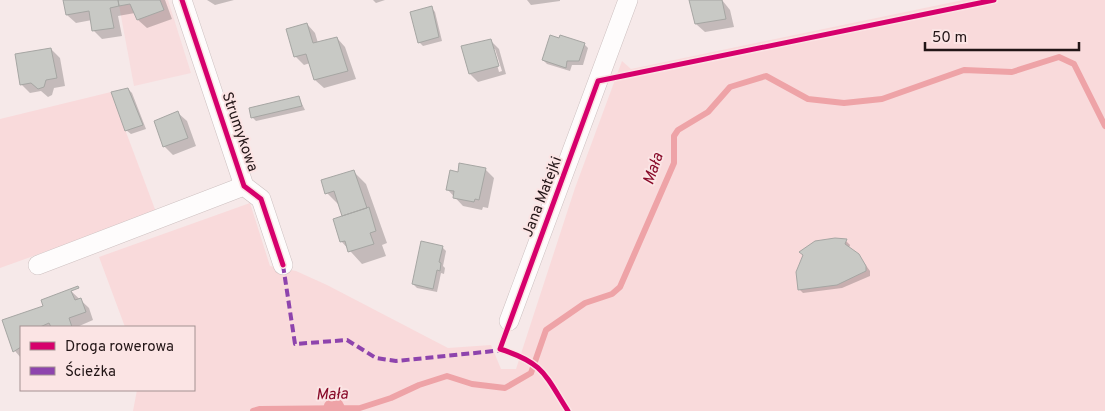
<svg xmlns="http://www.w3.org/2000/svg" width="1105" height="411" viewBox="0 0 1105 411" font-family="Overpass,sans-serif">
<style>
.built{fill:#f8ddde}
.green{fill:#f9dadb}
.shadow{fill:#0003;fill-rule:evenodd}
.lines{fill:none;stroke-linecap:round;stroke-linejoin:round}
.stream{stroke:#eea3a7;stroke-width:6}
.canal{stroke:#eea3a7;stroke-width:21}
.building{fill:#c8c9c5;stroke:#a6a6a3}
.minor-casing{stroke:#cdc0c0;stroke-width:20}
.minor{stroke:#fefcfc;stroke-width:19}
.quiet{stroke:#8e44ad;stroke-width:4;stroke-dasharray:8 4;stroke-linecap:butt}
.cycleway-casing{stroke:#fbe4e4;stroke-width:8}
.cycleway{stroke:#d6006c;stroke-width:5}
.labels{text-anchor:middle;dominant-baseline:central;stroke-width:4;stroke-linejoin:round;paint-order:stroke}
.street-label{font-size:15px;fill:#221516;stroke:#fbe4e4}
.water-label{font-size:16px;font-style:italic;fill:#880928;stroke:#fbe4e4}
</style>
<rect width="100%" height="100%" fill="#f6e9e9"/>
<path class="built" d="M118,0H168L191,73L134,86Z"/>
<path class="green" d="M963,0H1105V411H133L137,390H194V327H125L99,257L250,203L270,266L296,271L327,285L448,348L491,345L501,369H516L575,188L622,61L631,69Z
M111,92L156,212L0,268V119Z"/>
<path class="shadow" d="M64,0H165L172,19L147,28L138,20L135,13L118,16L122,36L102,39L94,31L92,20L76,23L67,15Z
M207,0H234L215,5Z
M373,0H385L376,3Z
M527,0H560V1L531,5Z
M691,0H722L730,10L734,27L705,32L696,24Z
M431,7L435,12L442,41L423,46L419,42Z
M307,24L315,33L318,43L337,38L345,47L356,79L324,88L315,80L310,63L304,65L295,56Z
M491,41L499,49L506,74L478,82L470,74ZM493,49H495L502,71L499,72Z
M584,44L588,48L583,65H572L570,71L547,64L543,60Z
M51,49L60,58L65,86L54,88L52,95L48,97L41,91L30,93L21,84Z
M128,89L132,93L146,129L131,134L126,130Z
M299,98L305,110L256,121L252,117Z
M178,113L187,121L196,146L173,155L164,146Z
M485,169L494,178L488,208L483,207L482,210L463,206L447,189Z
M354,172L366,184L387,243L382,245L386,256L362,264L341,241L343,217L339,205L327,193Z
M846,241L850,245L849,248L862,260L870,271V276L842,288L803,293L799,289Z
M442,247L446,251L443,266L445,268L444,274L441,273L437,292L417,288L413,284Z
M71,291L89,308L93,320L77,327H21V358L15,351L3,321L45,307Z"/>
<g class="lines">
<path class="stream" d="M253,411L260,409L360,408L391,398L419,385L447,376L472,384L505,388L531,373L546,330L585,303L612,294L620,287L674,163V136L678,130L708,112L730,87L766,76L808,99L844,103L882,99L964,70L1012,72L1059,57L1074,64L1105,126"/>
<path class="canal" d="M334,408L335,411"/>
</g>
<path class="building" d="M63,0H118L119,6L110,8L114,28L92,31L89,11L66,15Z
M118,0H160L164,10L137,20L130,4L119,6Z
M689,0H722L726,19L695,24Z
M432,6L439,37L418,43L410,12Z
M307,23L313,43L337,37L348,71L314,80L306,54L294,57L286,29Z
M550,35L559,38L560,35L585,43L579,61H567L566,68L542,60Z
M491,39L499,66L469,74L461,46Z
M51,48L57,78L46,80L44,87L38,89L31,83L20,85L15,54Z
M128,88L143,125L125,131L111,92Z
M299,96L302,106L251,118L249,108Z
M178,111L188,138L163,147L154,121Z
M459,163L486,168L479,200L475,199L474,202L453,198L454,191L446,190L450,170L458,172Z
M354,170L367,208L342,216L334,191L325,194L321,180Z
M369,207L376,231L370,233L374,244L348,252L345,241L340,242L333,219Z
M835,238L847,239L845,244L859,254L866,266V271L837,285L798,290L796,272L803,255L799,252L815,241Z
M421,241L443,246L439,262L441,263L440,271L437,270L433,289L412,284Z
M78,286L79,288L71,291L75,300L81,298L86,312L69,318L72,327H51L49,323L40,327H21V347L13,352L2,320L43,306L41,300Z"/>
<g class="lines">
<defs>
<path id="minor" d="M182,0L244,186L261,199L283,265
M38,265L244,186
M509,321L628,0"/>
</defs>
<use href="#minor" class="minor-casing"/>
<use href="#minor" class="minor"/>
<path class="quiet" d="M283,265L295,344L347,340L376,358L396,361L504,350"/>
<defs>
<path id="cycleway" d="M182,0L244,186L261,199L283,265
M568,411C545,375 544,363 500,349L598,81L994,0"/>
</defs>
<use href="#cycleway" class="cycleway-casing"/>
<use href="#cycleway" class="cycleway"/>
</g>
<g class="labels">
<g class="street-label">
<text transform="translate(239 132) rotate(71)">Strumykowa</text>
<text transform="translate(543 197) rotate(-69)">Jana Matejki</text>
</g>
<g class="water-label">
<text transform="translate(654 169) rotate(-71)">Mała</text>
<text transform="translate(332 395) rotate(-2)">Mała</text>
</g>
</g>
<rect x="20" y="326" width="175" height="65" fill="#fbe4e4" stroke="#a49192"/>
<rect x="30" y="342" width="25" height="8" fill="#d6006c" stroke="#a49192"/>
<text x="65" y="351" font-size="15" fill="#221516">Droga rowerowa</text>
<rect x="30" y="367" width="25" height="8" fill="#8e44ad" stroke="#a49192"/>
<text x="65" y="376" font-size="15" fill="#221516">Ścieżka</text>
<path d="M925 42v8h154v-8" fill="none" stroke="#221516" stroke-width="2.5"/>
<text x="932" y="42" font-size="15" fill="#221516" stroke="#fbe4e4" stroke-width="4" paint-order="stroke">50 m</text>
</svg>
